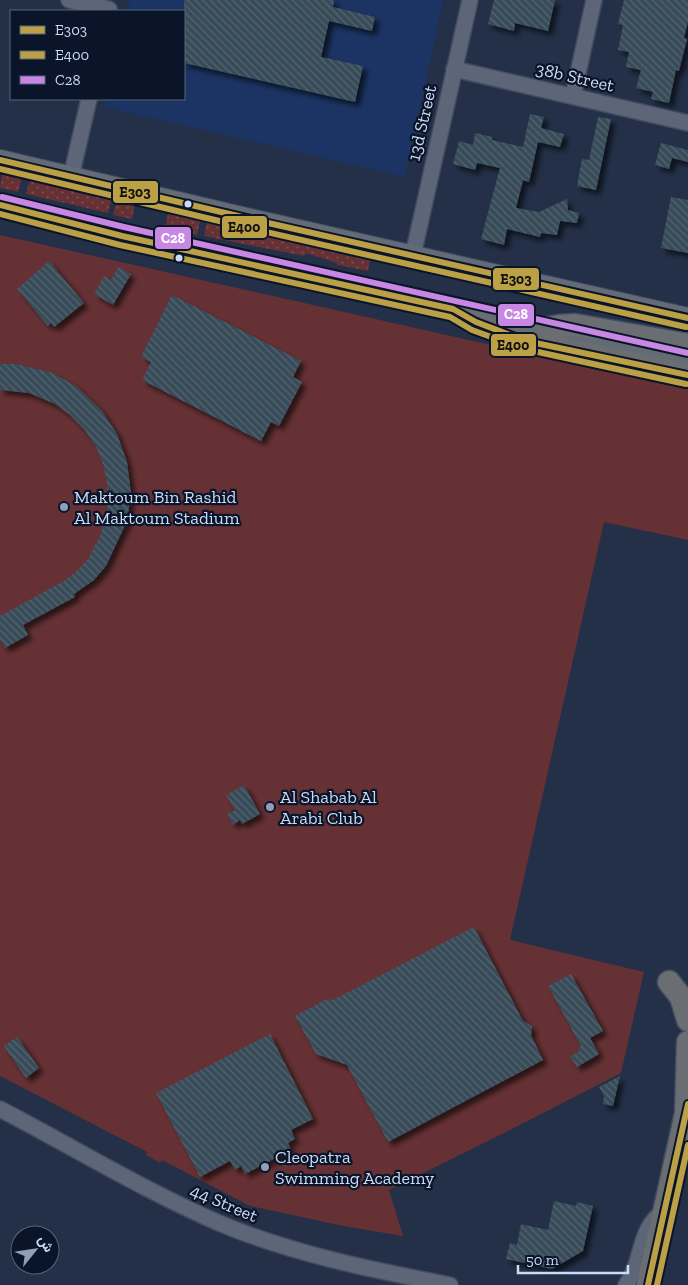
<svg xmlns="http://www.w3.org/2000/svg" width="688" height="1285" viewBox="0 0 688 1285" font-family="'Zilla Slab',Vazirmatn,serif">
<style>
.built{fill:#1b3463}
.grass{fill:url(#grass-dots)}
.green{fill:#663134}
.building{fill:url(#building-back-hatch);filter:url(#shadow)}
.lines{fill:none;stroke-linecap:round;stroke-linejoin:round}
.street-casing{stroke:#424c60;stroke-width:18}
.secondary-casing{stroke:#424c60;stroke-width:22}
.primary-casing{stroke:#424c60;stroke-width:25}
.street{stroke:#5d6678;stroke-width:15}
.secondary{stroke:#636b76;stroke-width:20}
.primary{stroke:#6a6e72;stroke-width:22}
.bus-1-casing{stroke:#0b1529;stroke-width:10}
.bus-2-casing{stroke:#0b1529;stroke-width:10}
.bus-3-casing{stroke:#0b1529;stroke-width:10}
.bus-1{stroke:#bba046;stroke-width:6}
.bus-2{stroke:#bba046;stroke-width:6}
.bus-3{stroke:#c787e3;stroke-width:6}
.bus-dot{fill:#cbdbf6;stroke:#0b1529;stroke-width:2}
.poi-dot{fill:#909fb9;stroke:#0b1529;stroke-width:2}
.labels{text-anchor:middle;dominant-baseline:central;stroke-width:4.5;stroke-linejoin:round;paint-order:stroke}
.street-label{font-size:18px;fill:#cbdbf6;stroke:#0b1529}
.poi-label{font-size:18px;fill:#cbdbf6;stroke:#0b1529;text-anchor:start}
.line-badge{stroke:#0b1529;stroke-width:2}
.badge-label{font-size:14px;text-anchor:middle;font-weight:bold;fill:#fff}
.pale-badge-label{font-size:14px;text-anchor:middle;font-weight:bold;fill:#111}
</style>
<defs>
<pattern id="grass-dots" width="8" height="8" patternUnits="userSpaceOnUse" patternTransform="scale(1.25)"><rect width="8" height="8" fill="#663134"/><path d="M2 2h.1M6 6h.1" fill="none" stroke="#7b4e52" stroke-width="1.8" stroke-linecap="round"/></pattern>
<pattern id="building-back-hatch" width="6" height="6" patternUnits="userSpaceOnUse" patternTransform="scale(1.25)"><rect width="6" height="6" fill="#394c59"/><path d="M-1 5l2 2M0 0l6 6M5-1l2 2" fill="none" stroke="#546571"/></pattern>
<filter id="shadow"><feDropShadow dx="4.5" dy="4.5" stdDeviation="2.5" flood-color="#0009"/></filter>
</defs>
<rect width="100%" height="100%" fill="#233048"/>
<path class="built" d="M130,0H443L405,177L105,107L107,99H184V11H127Z"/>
<path class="grass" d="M2,172L22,177L18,192L0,188Z
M30,179L112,198L108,213L26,194Z
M117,199L135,204L132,219L113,215Z
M169,210L201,218L197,235L165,228Z
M207,220L371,256L368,271L337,265V263L306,253L304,256L204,236Z"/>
<path class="green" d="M0,235L688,389V540L604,522L510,940L644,972L621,1073L502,1134L389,1190L403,1236L343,1226L250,1206L162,1160L160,1163L146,1155L147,1152L0,1076Z"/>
<path class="building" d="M184,0H334L333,7L375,17L372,31L329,21L321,57L363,66L355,102L184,63Z
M494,0H555L548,31L515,23L514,31L488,24Z
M624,0H688V22L684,38L687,39L679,71L676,70L669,103L651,99L653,92L636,88L641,70L626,67L629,52L618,50L623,25L618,24Z
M530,114L544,117L541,128L564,134L560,147L538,142L529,182L523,180L516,208L539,212L567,199L568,210L579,213L577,223L560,221L557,235L541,233L540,237L507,229L504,245L481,239L500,168L477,163L475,170L453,164L459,141L473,145L475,133L492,137V140L523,147Z
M598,117L611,119L596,190L577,186L582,159L589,160Z
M661,143L688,150V162L672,158L669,169L655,165Z
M671,197L688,200V253L661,248Z
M49,261L84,303L54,327L51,323L48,326L17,289Z
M118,267L131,274L113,305L94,294L104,276L111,280Z
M172,295L301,361L293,377L302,382L279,426L271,422L261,441L142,380L151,362L141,357Z
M0,364H16L53,373L77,387L102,411L117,434L127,462L131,493L127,521L106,566L94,580L74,594L75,597L23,625L28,635L5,648L0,639V616L64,581L77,571L88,559L100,536L106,516L108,500L107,483L103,464L96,447L85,430L70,415L55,404L29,393L0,390Z
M244,785L260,814L242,824L240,820L233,825L227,814L235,810L226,795Z
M474,927L523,1021L532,1026L531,1035L543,1060L388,1142L347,1065L316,1054L295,1016L327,999L333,1000Z
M571,974L603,1031L590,1038L599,1054L577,1067L570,1056L580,1051L578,1047L581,1046L548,986Z
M270,1034L313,1119L291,1130L295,1139L288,1143L291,1150L245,1174L241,1166L235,1170L230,1161L200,1177L156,1093Z
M17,1037L39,1068L26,1078L4,1046Z
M620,1076L613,1106L603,1104L604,1096L599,1087Z
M554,1201L576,1206L577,1202L593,1206L583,1251L552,1269L506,1259L510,1243L517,1245L521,1224L548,1230Z"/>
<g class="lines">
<defs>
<path id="street" d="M69,0L109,9
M454,69L688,123
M573,96L594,0
M71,177L89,99
M413,255L470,0
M0,1109C73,1147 143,1190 219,1223C292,1254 373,1270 450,1285
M626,1285C644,1261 637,1229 664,1211"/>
<path id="secondary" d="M0,160L255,220L688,318
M0,205L122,236L688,362"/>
<path id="primary" d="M453,309L476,322L526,341L688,375
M543,329L559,326L575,325L688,345
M669,982L681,997L688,1020
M686,1113L688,1042
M648,1285L688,1104"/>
</defs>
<use href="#street" class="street-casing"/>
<use href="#secondary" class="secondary-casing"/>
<use href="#primary" class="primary-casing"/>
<use href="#street" class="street"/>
<use href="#secondary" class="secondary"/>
<use href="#primary" class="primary"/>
<defs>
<path id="bus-1" d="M0,160L255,220L688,318
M0,205L122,236L453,309L476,322L526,341L688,375
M648,1285L688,1104"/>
<path id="bus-2" d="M0,169L253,229L686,327
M0,214L120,245L450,317L472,330L524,349L686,384
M657,1285L688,1145"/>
<path id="bus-3" d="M2,197L124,227L688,353"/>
</defs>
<use href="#bus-1" class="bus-1-casing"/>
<use href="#bus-2" class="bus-2-casing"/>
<use href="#bus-3" class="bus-3-casing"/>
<use href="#bus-1" class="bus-1"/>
<use href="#bus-2" class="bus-2"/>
<use href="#bus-3" class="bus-3"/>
</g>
<g class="bus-dot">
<circle cx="188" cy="204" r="4.5"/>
<circle cx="179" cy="258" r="4.5"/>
</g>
<g class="poi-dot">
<circle cx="64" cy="507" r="5"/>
<circle cx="270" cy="807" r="5"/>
<circle cx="265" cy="1167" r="5"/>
</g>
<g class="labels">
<g class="street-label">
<text transform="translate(575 77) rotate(13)">38b Street</text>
<text transform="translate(422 123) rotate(-77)">13d Street</text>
<text transform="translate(224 1203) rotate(23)">44 Street</text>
</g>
<g class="poi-label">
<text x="74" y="497">Maktoum Bin Rashid<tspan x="74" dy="21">Al Maktoum Stadium</tspan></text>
<text x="280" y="797">Al Shabab Al<tspan x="280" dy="21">Arabi Club</tspan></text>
<text x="275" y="1157">Cleopatra<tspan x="275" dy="21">Swimming Academy</tspan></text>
</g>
</g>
<g class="line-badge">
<rect x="112" y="180" width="47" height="24" rx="5" fill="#bba046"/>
<rect x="221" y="215" width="47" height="24" rx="5" fill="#bba046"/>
<rect x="154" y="226" width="38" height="24" rx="5" fill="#c787e3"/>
<rect x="492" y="267" width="48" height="24" rx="5" fill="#bba046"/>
<rect x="497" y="303" width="38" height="24" rx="5" fill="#c787e3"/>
<rect x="490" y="333" width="47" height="24" rx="5" fill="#bba046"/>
</g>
<g class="badge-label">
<text x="173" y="243">C28</text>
<text x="516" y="319">C28</text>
</g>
<g class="pale-badge-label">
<text x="135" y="197">E303</text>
<text x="244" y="232">E400</text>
<text x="516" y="284">E303</text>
<text x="513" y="350">E400</text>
</g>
<rect x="10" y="10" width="175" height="90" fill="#0b1529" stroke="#58647b"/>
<rect x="20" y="26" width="25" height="8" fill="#bba046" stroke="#58647b"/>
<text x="55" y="35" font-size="15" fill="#cbdbf6">E303</text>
<rect x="20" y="51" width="25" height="8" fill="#bba046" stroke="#58647b"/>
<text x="55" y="60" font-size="15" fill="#cbdbf6">E400</text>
<rect x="20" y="76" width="25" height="8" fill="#c787e3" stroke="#58647b"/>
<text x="55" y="85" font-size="15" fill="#cbdbf6">C28</text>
<g transform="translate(35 1250) rotate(60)"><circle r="24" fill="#0b1529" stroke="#58647b"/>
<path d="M0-4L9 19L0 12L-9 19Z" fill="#909fb9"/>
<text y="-8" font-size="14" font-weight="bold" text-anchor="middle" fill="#cbdbf6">ش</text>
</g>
<path d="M518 1265v8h110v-8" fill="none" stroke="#cbdbf6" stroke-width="2.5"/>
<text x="526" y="1265" font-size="15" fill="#cbdbf6" stroke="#0b1529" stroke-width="4" paint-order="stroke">50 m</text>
</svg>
